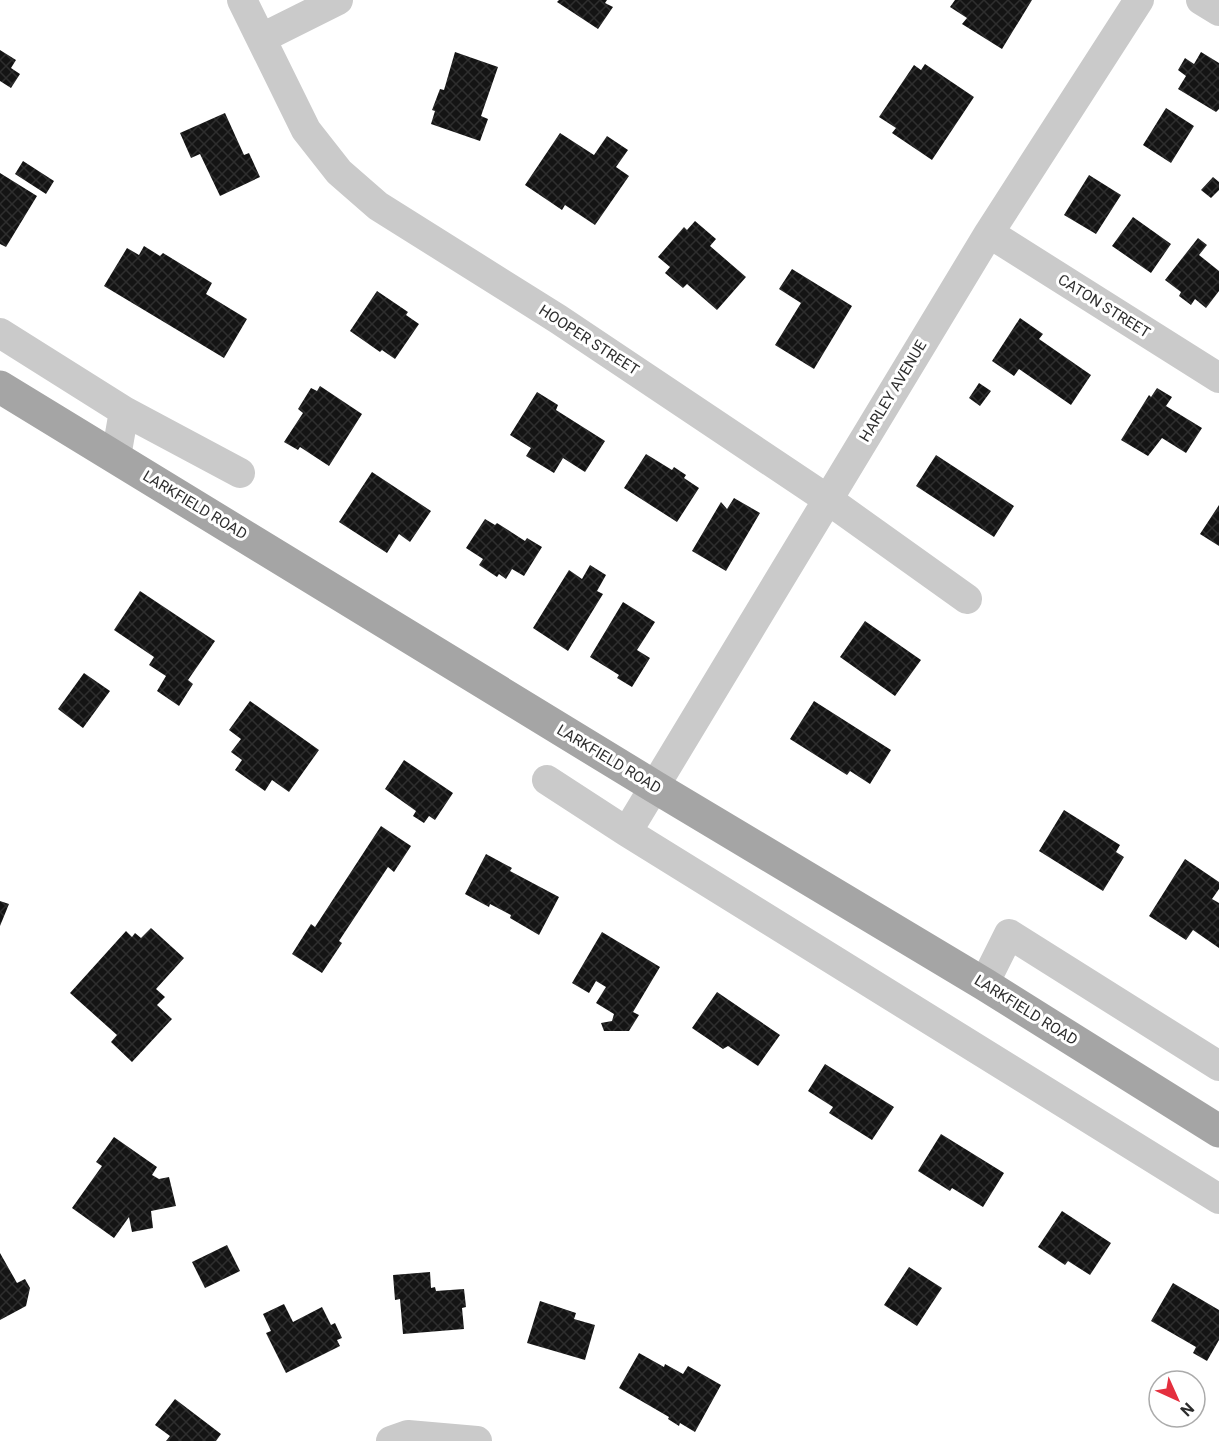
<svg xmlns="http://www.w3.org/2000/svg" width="1219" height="1441" viewBox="0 0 1219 1441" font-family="Roboto,sans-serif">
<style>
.building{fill:url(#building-cross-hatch)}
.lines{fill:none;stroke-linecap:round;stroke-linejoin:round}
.minor{stroke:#cacaca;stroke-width:30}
.major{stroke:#a5a5a5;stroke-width:33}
.labels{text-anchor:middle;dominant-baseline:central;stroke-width:6;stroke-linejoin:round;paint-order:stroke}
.street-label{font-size:15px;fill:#2d2d2d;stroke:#fff}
</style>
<defs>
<pattern id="building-cross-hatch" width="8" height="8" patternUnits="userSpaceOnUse" patternTransform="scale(1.5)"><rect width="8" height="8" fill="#141414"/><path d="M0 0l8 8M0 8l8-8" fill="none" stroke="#2e2e2e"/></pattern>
</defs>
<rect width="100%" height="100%" fill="#fff"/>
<path class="building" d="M559,0H607L605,3L613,7L598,29L557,2Z
M955,0H1032L1002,49L962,24L967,18L950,7Z
M0,50L16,60L11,68L20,74L11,88L0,81Z
M455,52L498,67L481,116L488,119L480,141L431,124L435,111L432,110L440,89L444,90Z
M1201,52L1219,63V109L1216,112L1178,89L1186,76L1178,70L1185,58L1194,64Z
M925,64L974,97L932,160L892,133L896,128L879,117L914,65L921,70Z
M1166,108L1194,126L1171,163L1143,145Z
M225,113L244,155L249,153L260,177L220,196L200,154L191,158L180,133Z
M560,133L594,155L607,136L628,150L616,167L629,176L595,225L565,205L562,210L525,185Z
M23,161L54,181L46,194L15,174Z
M0,173L37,196L6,247L0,244Z
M1089,175L1121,195L1096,234L1064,215Z
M1213,177L1219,182V190L1211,198L1201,190Z
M1133,217L1171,244L1151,273L1112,246Z
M695,221L716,239L710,246L746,277L717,310L687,284L683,288L665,273L670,267L658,257L684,227L687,230Z
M1198,238L1207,245L1199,255L1219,271V291L1206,308L1195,299L1191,305L1179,296L1181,292L1165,280Z
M144,246L160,256L163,253L212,283L206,294L247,319L224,358L104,286L127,248L139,255Z
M792,269L852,306L814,369L775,345L801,303L779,289Z
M377,291L408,312L406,315L419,324L395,359L382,350L380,352L350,331Z
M1020,318L1043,334L1039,339L1091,375L1071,405L1019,369L1014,376L992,361Z
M979,383L991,391L980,406L969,398Z
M320,386L362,414L329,466L300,447L298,450L284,442L303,413L298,409L311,388L317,391Z
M1157,388L1172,397L1166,406L1202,428L1186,453L1162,438L1148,456L1121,440L1149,395L1151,397Z
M537,392L558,405L556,410L605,441L585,472L563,458L554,473L526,456L531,448L510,435Z
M646,454L672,470L674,467L686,475L684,478L699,488L677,522L624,488Z
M936,455L1014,506L994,537L916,486Z
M372,472L431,511L410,542L399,534L387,553L339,522Z
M734,498L760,513L726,571L692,551L721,502L727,509Z
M1219,505V546L1200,534Z
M485,519L495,525L497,523L525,541L527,538L542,547L524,576L512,569L506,579L499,574L497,577L479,565L483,559L466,548Z
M590,565L606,575L597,591L603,594L568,651L533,628L569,570L582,579Z
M140,591L215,641L188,680L193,684L179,706L157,691L166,676L149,665L154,657L114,630Z
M623,602L655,622L637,650L650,658L632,687L617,678L619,675L590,657Z
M865,621L921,660L895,696L840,657Z
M84,673L110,691L83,728L58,709Z
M250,701L319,750L289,792L272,780L265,791L235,770L242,760L231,752L241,739L229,730Z
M814,701L891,750L870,784L850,771L847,775L790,739Z
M404,760L453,793L435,820L429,816L424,823L413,816L416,811L385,789Z
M1064,810L1120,845L1116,852L1124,857L1103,891L1039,851Z
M381,826L411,846L394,872L388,867L339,941L342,943L322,973L292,954L311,924L315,927Z
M486,854L512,868L510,871L559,897L539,935L510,918L511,915L490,904L489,907L465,894Z
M1185,859L1219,882V889L1212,899L1219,903V948L1193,930L1186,940L1149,916Z
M0,901L9,904L0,926Z
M151,928L184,958L156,989L165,997L157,1005L172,1019L132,1062L111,1042L117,1035L70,993L126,931L132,937L135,933L141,938Z
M602,932L660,967L633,1012L639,1015L629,1031H604L601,1023L612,1021L614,1014L596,1003L606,987L596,981L589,993L572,983Z
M717,992L780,1035L758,1066L728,1046L723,1049L692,1028Z
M825,1064L894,1107L872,1140L829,1113L833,1107L808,1091Z
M941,1134L1004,1173L983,1207L952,1188L950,1191L918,1171Z
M114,1137L157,1167L152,1175L159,1179L169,1177L176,1206L151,1211L153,1228L132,1232L129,1217L114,1238L72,1208L102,1166L96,1162Z
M1062,1211L1111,1243L1090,1275L1068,1261L1065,1265L1038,1247Z
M227,1245L240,1271L205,1288L192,1262Z
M0,1253L17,1283L25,1279L30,1288L26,1306L0,1320Z
M909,1267L942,1288L917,1326L884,1305Z
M430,1272L431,1288L435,1287L436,1291L464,1289L466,1307L462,1308L464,1329L403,1334L400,1299L395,1300L393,1275Z
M1173,1283L1219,1310V1340L1207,1361L1193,1353L1196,1347L1151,1321Z
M540,1301L576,1313L574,1319L595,1325L585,1360L527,1343Z
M284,1304L293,1322L322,1307L331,1325L335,1323L342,1338L337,1340L340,1346L286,1373L266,1333L271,1331L263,1314Z
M639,1353L664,1367L665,1364L683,1374L688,1366L721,1385L695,1432L680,1423L679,1426L668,1419L669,1417L619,1388Z
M175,1399L221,1434L216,1441H166L170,1436L155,1425Z"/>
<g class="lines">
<path class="minor" d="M242,0L306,130L339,172L378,206L558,319L827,499L967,599
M1201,0L1219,11
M262,38L338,0
M989,233L1219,378
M0,333L124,411L116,457
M124,411L240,473
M547,780L627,832L1219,1199
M627,832L989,233L1139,0
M984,984L1009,934L1219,1066
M391,1441L408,1435L477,1441"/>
<path class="major" d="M0,387L655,787L984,984L1219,1131"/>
</g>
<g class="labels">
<g class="street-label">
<text transform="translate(1104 306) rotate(32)">CATON STREET</text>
<text transform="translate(589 340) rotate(33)">HOOPER STREET</text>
<text transform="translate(893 391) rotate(-59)">HARLEY AVENUE</text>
<text transform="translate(195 505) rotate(31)">LARKFIELD ROAD</text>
<text transform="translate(609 759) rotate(31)">LARKFIELD ROAD</text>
<text transform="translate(1026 1010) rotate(32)">LARKFIELD ROAD</text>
</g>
</g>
<g transform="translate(1177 1399) rotate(135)"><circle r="28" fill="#ffffff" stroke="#ababab" stroke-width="1.5"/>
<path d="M0-4.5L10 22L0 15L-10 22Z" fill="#e42f3e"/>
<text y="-9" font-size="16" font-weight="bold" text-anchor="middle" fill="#2d2d2d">N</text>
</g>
</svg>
